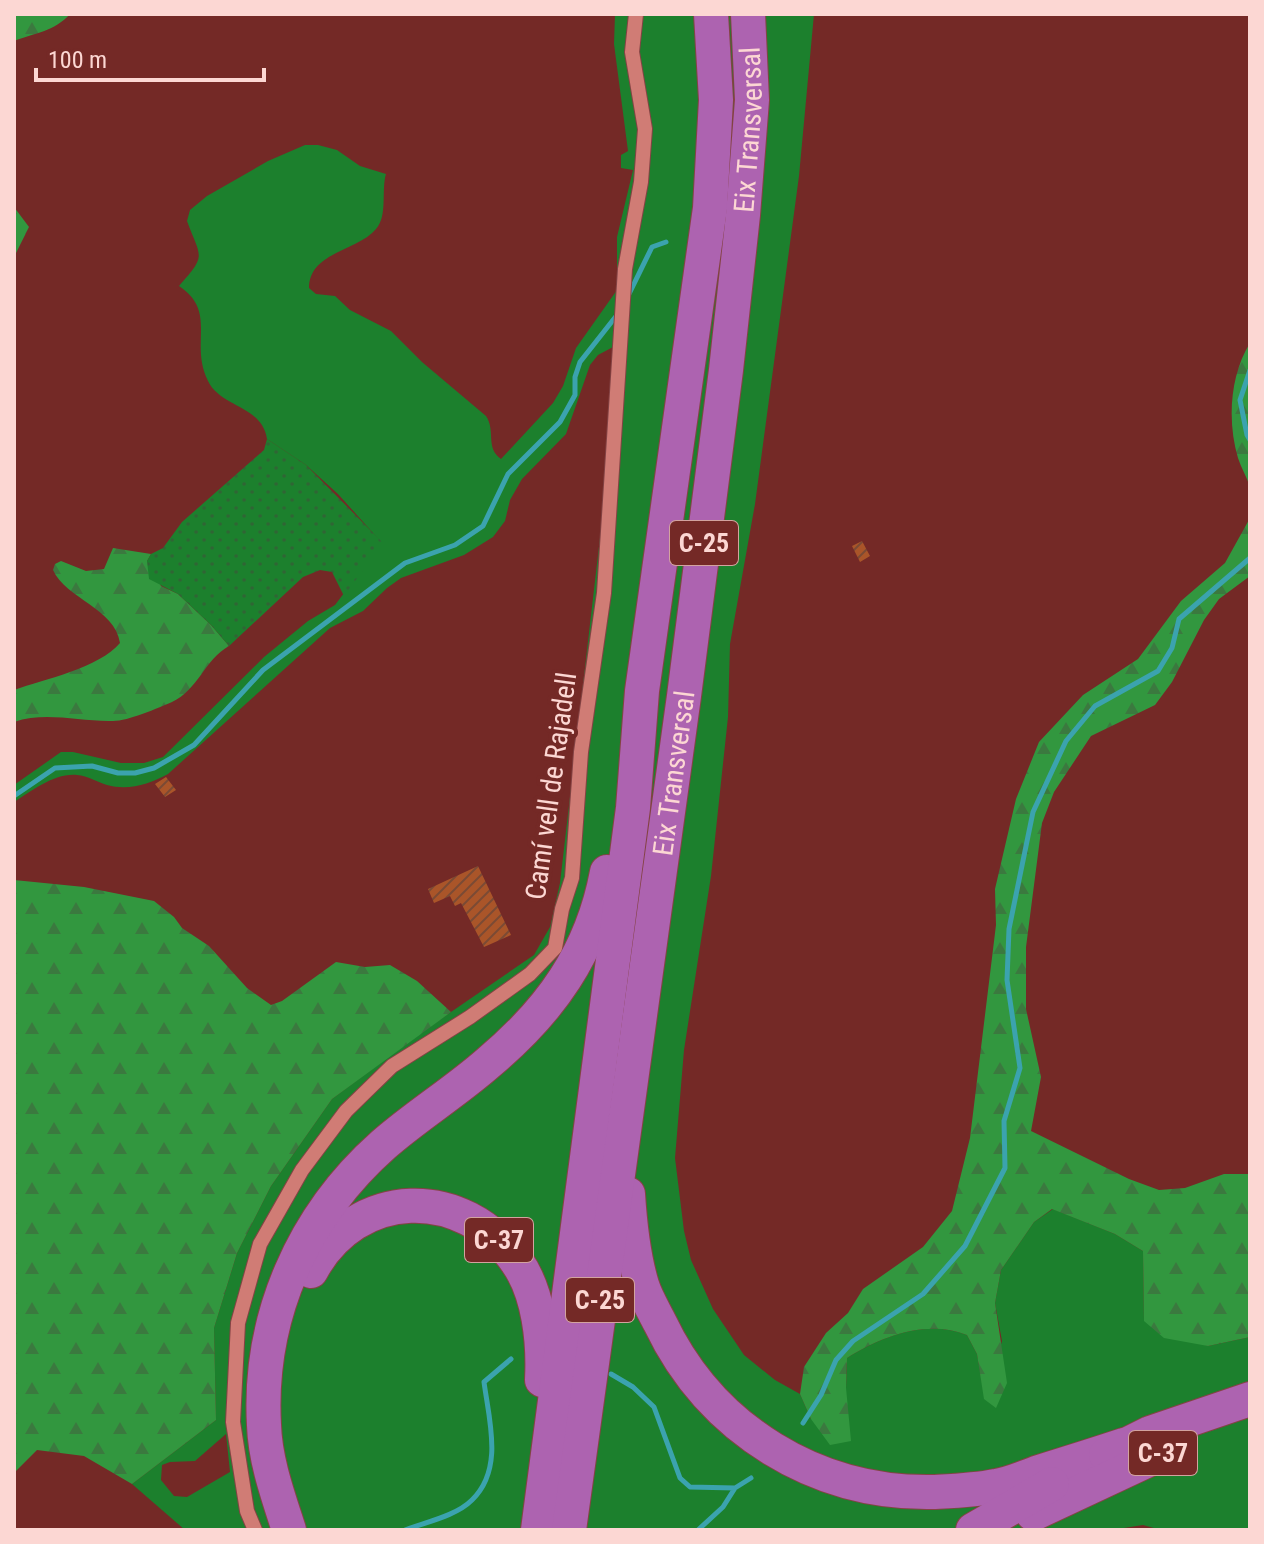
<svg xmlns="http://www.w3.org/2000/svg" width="1264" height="1544" viewBox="0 0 1264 1544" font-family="'Roboto Condensed',sans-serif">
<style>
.green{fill:#1c802d;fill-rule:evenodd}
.forest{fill:url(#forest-firs)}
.garden{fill:url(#garden-dots)}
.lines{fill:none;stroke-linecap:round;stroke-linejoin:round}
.stream{stroke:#3ba3ae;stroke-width:5}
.building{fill:url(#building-hatch)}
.minor-casing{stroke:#844344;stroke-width:16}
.highway-casing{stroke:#844344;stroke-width:36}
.minor{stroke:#d07c75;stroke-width:14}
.highway{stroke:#ad63b0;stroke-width:34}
.labels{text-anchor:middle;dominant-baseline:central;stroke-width:8;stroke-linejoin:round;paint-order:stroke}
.shield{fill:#742926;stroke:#d3a39f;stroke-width:2}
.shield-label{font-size:26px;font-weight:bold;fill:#fcd7d3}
.street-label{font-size:28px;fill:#fcd7d3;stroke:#742926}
</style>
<defs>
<pattern id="forest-firs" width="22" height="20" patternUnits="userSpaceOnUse" patternTransform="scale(2)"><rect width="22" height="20" fill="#32973f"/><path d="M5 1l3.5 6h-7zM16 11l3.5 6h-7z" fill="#3b793f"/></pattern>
<pattern id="garden-dots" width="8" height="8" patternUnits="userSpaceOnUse" patternTransform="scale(2)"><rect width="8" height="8" fill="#1c802d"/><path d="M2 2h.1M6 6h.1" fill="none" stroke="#2f6634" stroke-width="1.8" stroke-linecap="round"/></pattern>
<pattern id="building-hatch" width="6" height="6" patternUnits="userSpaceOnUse" patternTransform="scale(2)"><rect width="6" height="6" fill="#aa5529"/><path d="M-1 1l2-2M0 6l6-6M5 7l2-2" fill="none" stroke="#7b4a34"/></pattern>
</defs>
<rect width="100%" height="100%" fill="#742926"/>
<path class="green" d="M615,14H814L799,176L755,504L730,644L728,717L711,876L684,1050L675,1158L684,1231L691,1260L713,1309L744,1355L775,1380L800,1394L811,1419L846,1388L847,1358C881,1336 928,1319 967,1335L977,1354L985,1399L1002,1341L995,1303L1001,1270L1034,1222L1053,1209L1115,1234L1143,1251L1144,1320L1208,1346L1250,1337V1530H1161L1143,1525L1111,1530H185L132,1484L216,1420L214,1328L237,1253L271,1186L332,1099L416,1036L534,955L550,927L560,883L601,529L613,347L598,355L590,365L566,434L522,479L510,500L505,521L493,537L464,555L401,578L387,588L363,611L330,628L168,774C149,784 129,791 107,785C97,782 88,776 77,775C54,773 32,791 14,802V785L61,752H73L121,763H144L163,757L264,657L308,621L335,605L382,543L338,494L306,465L267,439C262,405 221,408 208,381C189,343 218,312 179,286C207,254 201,259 187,221L190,210L207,196L268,161L305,145H318L337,150L360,166L386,174C381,190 388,216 376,229C358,251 309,252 309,288L316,294L335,296L350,310L391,331L422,362L486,416C496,431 485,448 501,459L553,403L563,386L576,348L617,290V237L633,170L621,168V155L628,151L614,44ZM226,1434L230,1472L187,1497L174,1496L161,1480L162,1465L170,1462L195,1461Z"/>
<path class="forest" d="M14,14H70C55,31 35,33 14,41Z
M14,207L29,227L14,257Z
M1250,343V487C1247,477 1241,468 1238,458C1227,421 1230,375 1250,343Z
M1250,518V576L1219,599L1204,620L1172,682L1155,705L1091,736L1054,792L1042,823L1026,947V1009L1041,1077L1031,1131L1129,1179L1159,1190L1185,1188L1224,1174H1250V1337L1208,1346L1164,1338L1144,1321L1143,1251L1115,1234L1052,1209L1034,1222L1001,1270L995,1303L1007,1383L996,1408L984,1399L977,1354L967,1335C928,1319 881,1336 847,1358L846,1388L851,1441L830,1445L811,1419L800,1394L804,1367L826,1333L848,1313L863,1289L923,1247L952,1211L970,1138L996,925L995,889L1016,799L1039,742L1083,695L1138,659L1181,601L1225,563Z
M113,548L151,554L147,561L161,586L178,594L211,625L229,646C205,659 198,690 172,702C158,708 128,721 113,721C80,722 46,711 14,722V690C45,679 99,668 120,643C115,608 66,599 53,570L55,564L61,561L86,571L104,569Z
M14,880L84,887L154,901L174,917L182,928L209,946L247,988L271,1005L282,1001L336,962L365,967L390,965L417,981L451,1012L332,1099L271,1186L237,1253L214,1328L216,1420L132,1484L84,1456L37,1450L14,1473Z"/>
<path class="garden" d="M267,439L306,465L383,543L344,596L332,572L320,570L303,577L229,646L211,625L178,594L149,579L147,561L151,554L163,548L182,522L264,450Z"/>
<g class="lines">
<path class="stream" d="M628,296L652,247L666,242
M1250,370L1240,400L1247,435L1250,440
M14,796L55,768L92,766L118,773H135L154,768L194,745L263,670L405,563L455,545L483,526L508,474L560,422L575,395V377L580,362L617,315
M611,1374L633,1387L654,1407L680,1478L690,1487L735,1488
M803,1423L821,1395L836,1360L853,1341L923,1294L965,1246L1005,1168L1004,1121L1020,1068L1007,980L1009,929L1033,812L1066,741L1095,706L1158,671L1172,648L1179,619L1250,558
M405,1530C426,1522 456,1516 472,1500C504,1469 489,1420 484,1382L511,1359
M698,1530L723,1507L735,1488L751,1478"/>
</g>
<path class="building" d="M862,541L870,556L860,562L852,546Z
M166,777L176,790L165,797L155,784Z
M478,866L511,935L484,947L461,903L455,906L450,896L434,903L428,889Z"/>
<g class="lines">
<defs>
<path id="minor" d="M255,1530L247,1511L233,1422L238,1323L260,1244L302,1170L346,1111L392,1066L470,1017L530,974L555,948L562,909L572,878L581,752L604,593L625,269L641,182L645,129L632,52L636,14"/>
<g id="highway">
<path d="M628,1194C630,1225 633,1255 642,1285C646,1298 654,1311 660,1323C711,1430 817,1495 935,1492C954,1491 977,1490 996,1486C1009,1484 1023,1478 1036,1473C1065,1464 1094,1455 1124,1445"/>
<path d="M311,1271C356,1187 463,1184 517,1262C539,1293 544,1342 542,1380"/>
<path d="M1106,1455L1150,1433L1250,1399"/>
<path d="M1033,1514L1148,1460"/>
<path d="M289,1530C278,1496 265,1460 264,1425C258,1317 303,1216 383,1145C416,1116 455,1092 488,1063C550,1011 592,953 607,872"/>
<path d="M538,1530L633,808L642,691L710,208L716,100L711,14"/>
<path id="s1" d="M569,1530L684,696L726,370L743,215L752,100L748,14"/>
<path d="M973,1530L1052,1484"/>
</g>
</defs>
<use href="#minor" class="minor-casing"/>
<use href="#highway" class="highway-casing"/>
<use href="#minor" class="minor"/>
<use href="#highway" class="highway"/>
</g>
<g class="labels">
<g class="shield">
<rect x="670" y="521" width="68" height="44" rx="6"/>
<rect x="465" y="1218" width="68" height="44" rx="6"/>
<rect x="566" y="1278" width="68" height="44" rx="6"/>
<rect x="1129" y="1431" width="68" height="44" rx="6"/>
</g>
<g class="shield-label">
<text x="704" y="543">C-25</text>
<text x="499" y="1240">C-37</text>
<text x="600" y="1300">C-25</text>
<text x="1163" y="1453">C-37</text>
</g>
<g class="street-label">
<text stroke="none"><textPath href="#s1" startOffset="1412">Eix Transversal</textPath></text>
<text stroke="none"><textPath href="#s1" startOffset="764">Eix Transversal</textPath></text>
<text transform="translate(551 786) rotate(-82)">Camí vell de Rajadell</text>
</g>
</g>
<rect width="1264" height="1544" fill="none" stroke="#fcd7d3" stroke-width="32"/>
<path d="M36 68v12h228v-12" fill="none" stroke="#fcd7d3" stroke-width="4"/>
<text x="48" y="68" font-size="24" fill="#fcd7d3" stroke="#742926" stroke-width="6" paint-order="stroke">100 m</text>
</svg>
